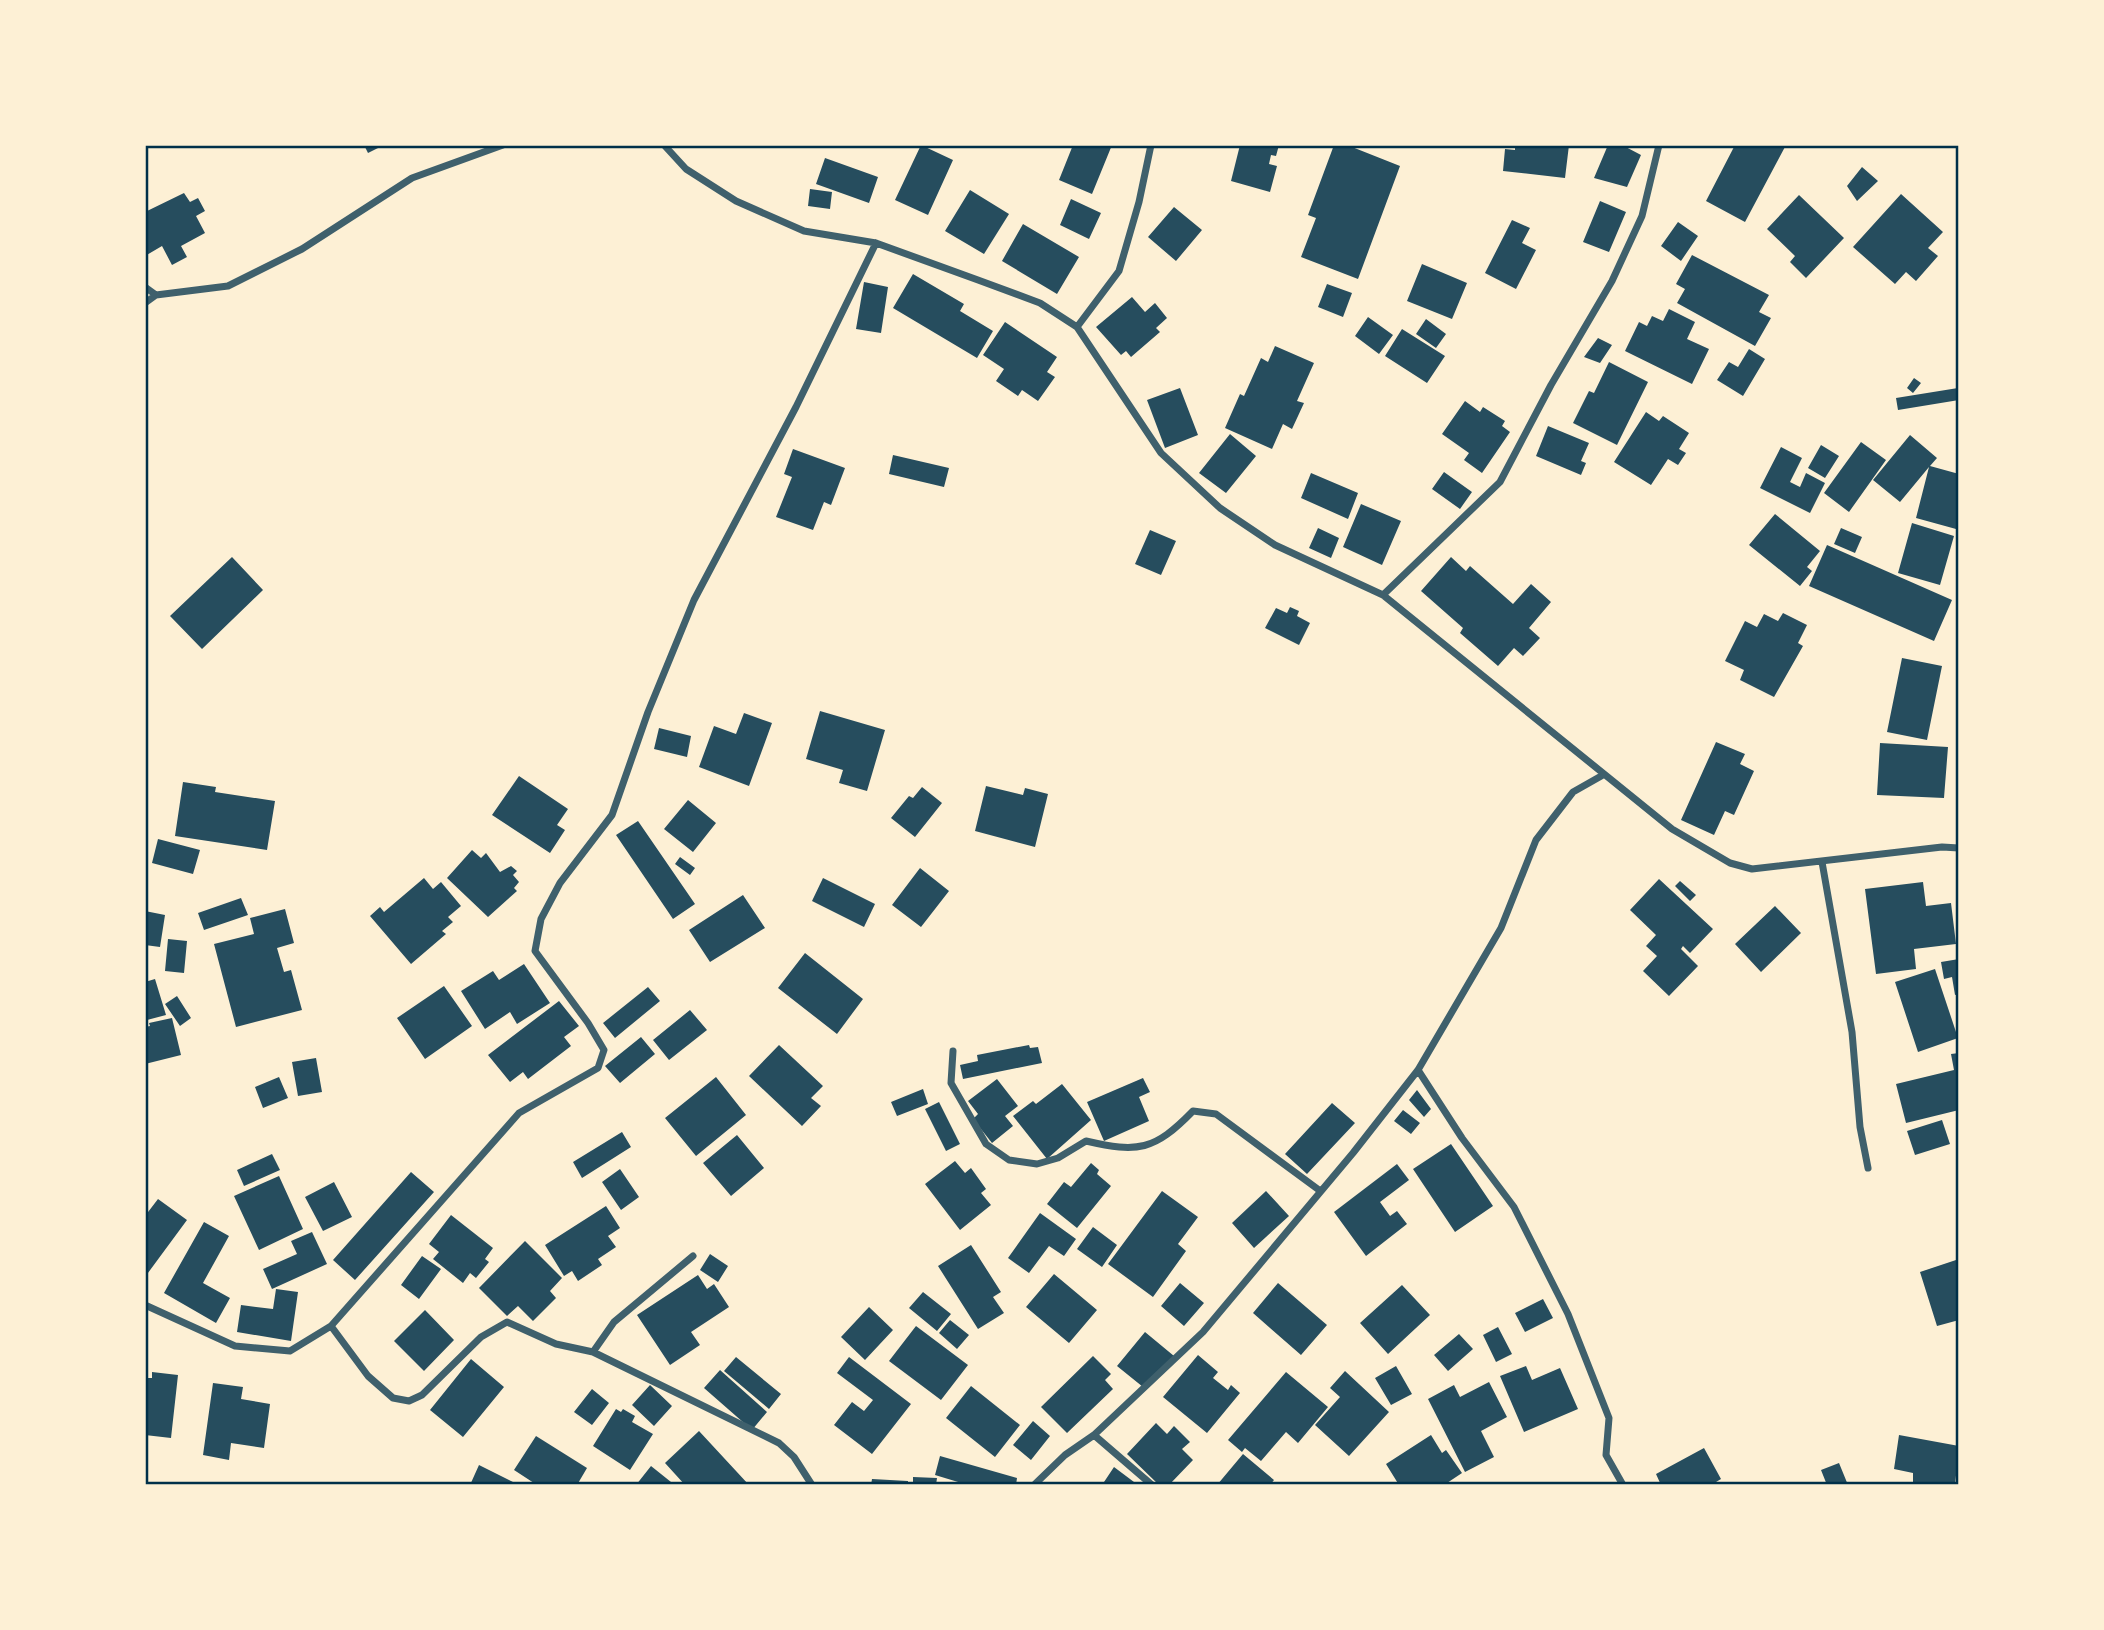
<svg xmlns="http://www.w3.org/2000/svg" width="2104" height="1630" viewBox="0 0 2104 1630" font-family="'Sofia Sans Condensed',sans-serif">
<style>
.building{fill:#264d5e}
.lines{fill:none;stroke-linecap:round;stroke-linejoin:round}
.minor{stroke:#3f606c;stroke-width:7}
.neatline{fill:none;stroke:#003049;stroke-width:2.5}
</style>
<rect width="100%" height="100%" fill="#fdf0d5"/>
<path class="building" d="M364,145H384L368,153Z
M921,145L953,160L928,215L895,200Z
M1073,145H1112L1092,194L1059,180Z
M1240,145H1279L1276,156L1271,155L1269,164L1277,166L1270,192L1231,181Z
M1334,145H1347L1400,166L1358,279L1301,257L1316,218L1308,215Z
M1515,145H1569L1565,178L1503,171L1505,149L1515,150Z
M1608,145H1622L1641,155L1627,187L1594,178Z
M1735,145H1786L1745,222L1706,201Z
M825,158L878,177L869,203L816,184Z
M1862,167L1878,181L1857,201L1847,186Z
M810,189L832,192L830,209L808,206Z
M970,190L1009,214L984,254L945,231Z
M184,193L190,202L198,198L205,211L196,216L205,233L181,246L187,257L172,265L162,246L145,256V212Z
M1901,194L1943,232L1928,248L1938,256L1916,281L1906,272L1895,284L1853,247Z
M1799,195L1844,238L1806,278L1790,262L1795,256L1767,229Z
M1071,199L1101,213L1089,239L1060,225Z
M1600,201L1626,212L1609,252L1583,242Z
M1174,207L1202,230L1176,261L1148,237Z
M1512,220L1530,228L1522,243L1536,250L1516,289L1485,273Z
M1678,222L1698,236L1681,261L1661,246Z
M1023,224L1079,257L1057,294L1002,261Z
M1692,255L1769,295L1759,312L1771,318L1755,346L1677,303L1685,289L1676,284Z
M1422,264L1467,283L1452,319L1407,301Z
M913,274L964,304L960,311L993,331L977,358L893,308Z
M864,282L888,287L881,333L856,329Z
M1327,284L1352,293L1343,317L1318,307Z
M1132,297L1145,312L1155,303L1167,318L1156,328L1160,332L1131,357L1126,351L1121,355L1096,327Z
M1669,309L1695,322L1687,339L1709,349L1692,384L1625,351L1639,322L1647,326L1652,316L1663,321Z
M1368,317L1393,335L1379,354L1355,336Z
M1426,319L1446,334L1436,348L1416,334Z
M1005,322L1057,357L1047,372L1055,377L1038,401L1022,390L1018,396L996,381L1004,369L983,355Z
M1402,329L1445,356L1427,383L1385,356Z
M1598,338L1612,345L1600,363L1584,357Z
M1275,346L1314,363L1297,401L1304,403L1292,429L1283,424L1272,449L1225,428L1240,394L1244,396L1261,358L1268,362Z
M1749,349L1765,359L1743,396L1717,380L1729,362L1738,367Z
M1609,362L1648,382L1617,445L1573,423L1589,391L1594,393Z
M1914,378L1921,383L1913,393L1907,388Z
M1180,388L1198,435L1165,448L1147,400Z
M1958,388L1959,400L1898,410L1896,398Z
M1465,401L1480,412L1483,407L1505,421L1502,426L1510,432L1482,473L1464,460L1469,453L1442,434Z
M1646,412L1659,421L1663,416L1689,433L1679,449L1686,453L1678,465L1668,459L1651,485L1614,462Z
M1548,426L1589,443L1581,461L1586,463L1581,475L1536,456Z
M1230,434L1256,456L1226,493L1199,473Z
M1910,435L1937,458L1930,466L1959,474L1956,529L1916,518L1929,467L1900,502L1873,480Z
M1861,442L1886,460L1849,512L1824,493Z
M1821,445L1839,456L1825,478L1808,468Z
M1781,447L1802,458L1790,482L1800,487L1806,473L1825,483L1810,513L1760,488Z
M793,449L845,468L831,505L824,502L813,530L776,517L792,477L784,474Z
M893,455L949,468L944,487L889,474Z
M1444,472L1472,492L1460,509L1432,489Z
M1311,473L1358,493L1348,519L1301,498Z
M1361,504L1401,521L1382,565L1343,547Z
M1775,514L1820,551L1807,567L1812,571L1800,586L1749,545Z
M1912,523L1954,536L1940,585L1898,573Z
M1318,528L1339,538L1331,558L1309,548Z
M1841,528L1862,537L1855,553L1834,544Z
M1150,530L1176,541L1161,575L1135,564Z
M1827,545L1952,600L1934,641L1809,586Z
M232,557L263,590L202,649L170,616Z
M1451,557L1466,571L1470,566L1513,604L1531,584L1551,602L1529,628L1540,638L1523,656L1514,648L1498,666L1460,633L1463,628L1421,591Z
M1290,607L1299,611L1297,616L1310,623L1299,645L1265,628L1276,608L1287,613Z
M1783,613L1807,625L1798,643L1803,646L1774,697L1740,680L1744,670L1725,661L1745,621L1757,627L1764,614L1778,621Z
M1902,658L1942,666L1927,740L1887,732Z
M820,711L885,730L867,791L839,783L843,770L806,759Z
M744,713L772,723L749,786L699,767L714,726L736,734Z
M659,728L691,736L687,757L654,749Z
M1716,742L1745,754L1740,764L1754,771L1734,815L1725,811L1714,835L1681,820Z
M1880,743L1948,747L1944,798L1877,795Z
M519,776L568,809L557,825L565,830L550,853L492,815Z
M183,782L216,787L215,792L275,801L267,850L175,836Z
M986,786L1023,795L1025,788L1048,794L1035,847L975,831Z
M922,787L942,803L915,837L891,818L909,796L913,798Z
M688,800L716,823L693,852L664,829Z
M638,821L695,904L673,919L616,835Z
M158,839L200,850L193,874L152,863Z
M472,850L481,858L486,853L500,872L511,866L517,871L513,875L519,882L514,888L517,891L488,917L447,878Z
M680,857L695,868L690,875L675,864Z
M920,868L949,891L921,927L892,905Z
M424,878L433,889L441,882L461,906L448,917L453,922L442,931L446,934L411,964L370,916L380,907L384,912Z
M823,878L875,904L864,927L812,901Z
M1659,879L1713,929L1690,953L1683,946L1681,949L1698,966L1669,996L1643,971L1657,956L1646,946L1656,935L1630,910Z
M1680,881L1696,895L1690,901L1675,886Z
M1923,882L1926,906L1951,903L1956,944L1914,949L1916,969L1876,974L1865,889Z
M743,895L765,928L710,962L689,930Z
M241,898L248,915L204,930L198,913Z
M1775,906L1801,933L1761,972L1735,944Z
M285,909L294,943L277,948L284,972L291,970L302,1010L236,1027L214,944L254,934L250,918Z
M145,911L165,915L160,947L145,945Z
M168,939L187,941L184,973L165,971Z
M805,953L863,999L837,1034L778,988Z
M1959,959V994L1955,995L1952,977L1944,979L1941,962Z
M524,964L550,1003L517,1024L510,1012L485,1029L461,991L493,971L499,980Z
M1935,969L1958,1038L1918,1052L1895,982Z
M155,979L166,1015L147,1020L145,982Z
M444,986L472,1026L425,1059L397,1018Z
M648,987L660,1001L615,1038L603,1023Z
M177,996L191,1018L180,1026L165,1004Z
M559,1001L579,1026L564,1037L571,1046L528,1079L523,1072L510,1082L488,1055Z
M690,1010L707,1030L669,1060L653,1040Z
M172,1018L181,1055L145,1064V1027L150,1026L149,1023Z
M641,1037L655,1054L620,1083L605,1066Z
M779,1045L823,1086L811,1098L821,1106L802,1126L749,1076Z
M1029,1045L1030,1048L1038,1047L1042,1063L963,1079L960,1065L978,1061L977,1055Z
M1959,1053V1110L1906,1123L1896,1084L1954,1070L1951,1054Z
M316,1058L322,1092L298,1096L292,1062Z
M279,1077L288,1098L263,1108L255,1087Z
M716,1077L746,1115L696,1156L665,1118Z
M1143,1078L1150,1092L1139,1097L1149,1121L1104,1141L1087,1102Z
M997,1079L1018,1106L1005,1116L1013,1126L992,1143L973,1119L978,1114L968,1101Z
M1062,1084L1091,1120L1047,1159L1013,1116L1033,1101L1036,1104Z
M923,1089L928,1104L897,1116L891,1102Z
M1417,1090L1431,1109L1424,1117L1409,1100Z
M939,1102L960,1144L946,1151L925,1109Z
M1332,1103L1355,1123L1307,1174L1285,1154Z
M1403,1110L1420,1123L1411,1134L1394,1121Z
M1942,1120L1950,1144L1915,1155L1907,1131Z
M622,1132L631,1147L582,1178L573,1162Z
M737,1135L764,1168L731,1196L703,1163Z
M1451,1144L1493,1206L1455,1232L1413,1169Z
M272,1154L280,1170L244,1186L237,1170Z
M955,1161L965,1173L971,1168L986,1189L981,1193L991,1205L960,1230L925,1184Z
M1091,1163L1099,1170L1097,1174L1111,1186L1077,1228L1047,1204L1064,1182L1071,1187Z
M1397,1164L1409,1180L1380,1202L1390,1216L1397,1211L1407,1224L1366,1256L1334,1212Z
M620,1169L639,1197L621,1210L602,1182Z
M411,1172L434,1192L355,1280L333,1260Z
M279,1176L303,1229L259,1250L234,1196Z
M334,1182L352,1217L323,1231L305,1197Z
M1162,1191L1198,1217L1178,1244L1186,1251L1153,1297L1108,1264Z
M1266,1191L1289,1216L1254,1248L1232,1223Z
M158,1199L187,1220L145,1277V1216Z
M606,1206L620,1228L608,1236L616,1247L598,1259L602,1265L578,1281L572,1271L564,1276L545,1245Z
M1040,1213L1076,1239L1064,1256L1049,1246L1029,1273L1008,1258Z
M451,1215L493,1248L485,1259L489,1262L476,1278L470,1273L463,1283L433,1259L439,1252L429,1244Z
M204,1222L229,1236L203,1283L230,1298L216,1323L164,1293Z
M1093,1227L1117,1245L1102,1267L1077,1249Z
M312,1232L327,1264L272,1289L263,1269L297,1254L291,1241Z
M525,1241L562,1278L550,1291L556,1298L533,1321L518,1306L507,1316L479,1288Z
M971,1245L1001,1292L993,1297L1004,1313L978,1329L938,1266Z
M710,1254L728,1266L718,1282L700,1270Z
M422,1256L441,1269L419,1299L401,1285Z
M1959,1259V1320L1937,1326L1920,1272Z
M1054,1274L1097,1310L1069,1343L1026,1307Z
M698,1275L707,1289L714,1284L729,1307L691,1332L700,1345L670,1365L637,1315Z
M1180,1283L1204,1303L1184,1326L1161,1306Z
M1278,1283L1327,1325L1301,1355L1253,1313Z
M1402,1285L1430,1315L1388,1354L1360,1323Z
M276,1289L298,1292L291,1341L237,1332L241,1305L273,1309Z
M923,1292L951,1314L937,1331L909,1308Z
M1543,1299L1553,1318L1525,1332L1515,1313Z
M869,1307L893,1330L865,1360L841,1337Z
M425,1310L454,1340L424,1371L394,1341Z
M950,1320L969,1335L957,1349L939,1333Z
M916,1326L968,1365L941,1400L889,1361Z
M1498,1327L1512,1354L1496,1362L1483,1335Z
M1145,1332L1174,1356L1143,1387L1117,1366Z
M1459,1334L1473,1349L1448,1371L1434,1355Z
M1198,1355L1218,1372L1213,1378L1228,1390L1231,1385L1240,1393L1207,1433L1163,1397Z
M1093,1356L1111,1374L1105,1380L1113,1389L1067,1433L1041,1407Z
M736,1357L781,1394L769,1409L724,1371Z
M849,1357L911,1404L872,1454L834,1425L852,1402L864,1411L873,1400L837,1373Z
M471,1359L504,1387L463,1437L430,1410Z
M1396,1366L1412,1394L1391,1405L1375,1378Z
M1526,1366L1532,1380L1560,1368L1578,1409L1524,1432L1500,1376Z
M720,1370L767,1412L752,1430L704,1388Z
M1345,1371L1389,1412L1349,1456L1315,1425L1340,1397L1330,1388Z
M152,1372L178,1375L171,1438L145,1435V1378H152Z
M1286,1372L1328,1407L1298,1443L1286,1432L1261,1461L1245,1448L1242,1452L1228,1440Z
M1489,1382L1507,1417L1481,1431L1494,1457L1465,1472L1428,1399L1454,1385L1460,1397Z
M213,1383L243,1387L241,1399L270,1404L264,1448L231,1443L229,1460L203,1455Z
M650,1385L672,1406L654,1426L632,1405Z
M971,1386L1020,1425L995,1457L946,1418Z
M592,1389L609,1403L592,1425L574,1412Z
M616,1409L621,1412L623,1409L635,1416L632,1422L653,1434L630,1470L593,1446Z
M1033,1421L1050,1436L1031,1460L1013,1445Z
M1156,1423L1167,1434L1174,1426L1190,1442L1182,1449L1193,1460L1169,1485H1159L1127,1454Z
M699,1431L749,1485H685L665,1463Z
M1431,1435L1442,1453L1446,1450L1462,1473L1444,1485H1399L1386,1464Z
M1899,1435L1959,1446L1955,1485H1913V1473L1894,1469Z
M536,1436L587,1468L577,1485H537L514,1470Z
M1704,1448L1721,1479L1711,1485H1661L1656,1474Z
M1243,1454L1274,1480L1270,1485H1217Z
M940,1456L1017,1478L1016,1485H968L935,1475Z
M1839,1463L1848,1485H1827L1821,1470Z
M479,1465L519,1485H470Z
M651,1466L671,1482L669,1485H636Z
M1114,1467L1138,1485H1102Z
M913,1477L937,1478L936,1485H913Z
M872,1479L908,1481V1485H871Z"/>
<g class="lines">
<path class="minor" d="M664,145L686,169L736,201L804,231L876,243L978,280L1040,303L1077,327L1161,453L1220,508L1275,545L1383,595L1672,829L1730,863L1752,869L1942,847L1959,848
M145,287L156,295L228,286L302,249L412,178L503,145
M145,303L156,295
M1077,327L1119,271L1139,202L1151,145
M1383,595L1500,482L1551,385L1612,281L1642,216L1659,145
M1822,862L1852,1032L1860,1127L1868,1168
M953,1051L951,1083L986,1144L1009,1160L1037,1164L1058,1158L1086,1141C1138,1153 1154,1151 1193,1111L1216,1114L1319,1190
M1418,1070L1462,1138L1514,1207L1568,1314L1609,1418L1606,1455L1623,1485
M145,1305L235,1346L290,1351L331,1326L519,1113L598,1068L604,1050L588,1023L535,951L541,919L560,883L612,815L648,712L694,600L796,407L876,243
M331,1326L368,1376L393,1398L409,1401L422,1395L481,1337L507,1322L556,1344L593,1352L779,1443L794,1457L812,1485
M593,1352L614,1322L693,1256
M1094,1435L1152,1485
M1034,1485L1065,1455L1094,1435L1203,1332L1353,1153L1418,1070L1501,928L1536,840L1573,792L1603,775"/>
</g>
<rect width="2104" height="1630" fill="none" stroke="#fdf0d5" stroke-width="294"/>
<rect x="147" y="147" width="1810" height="1336" class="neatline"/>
</svg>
